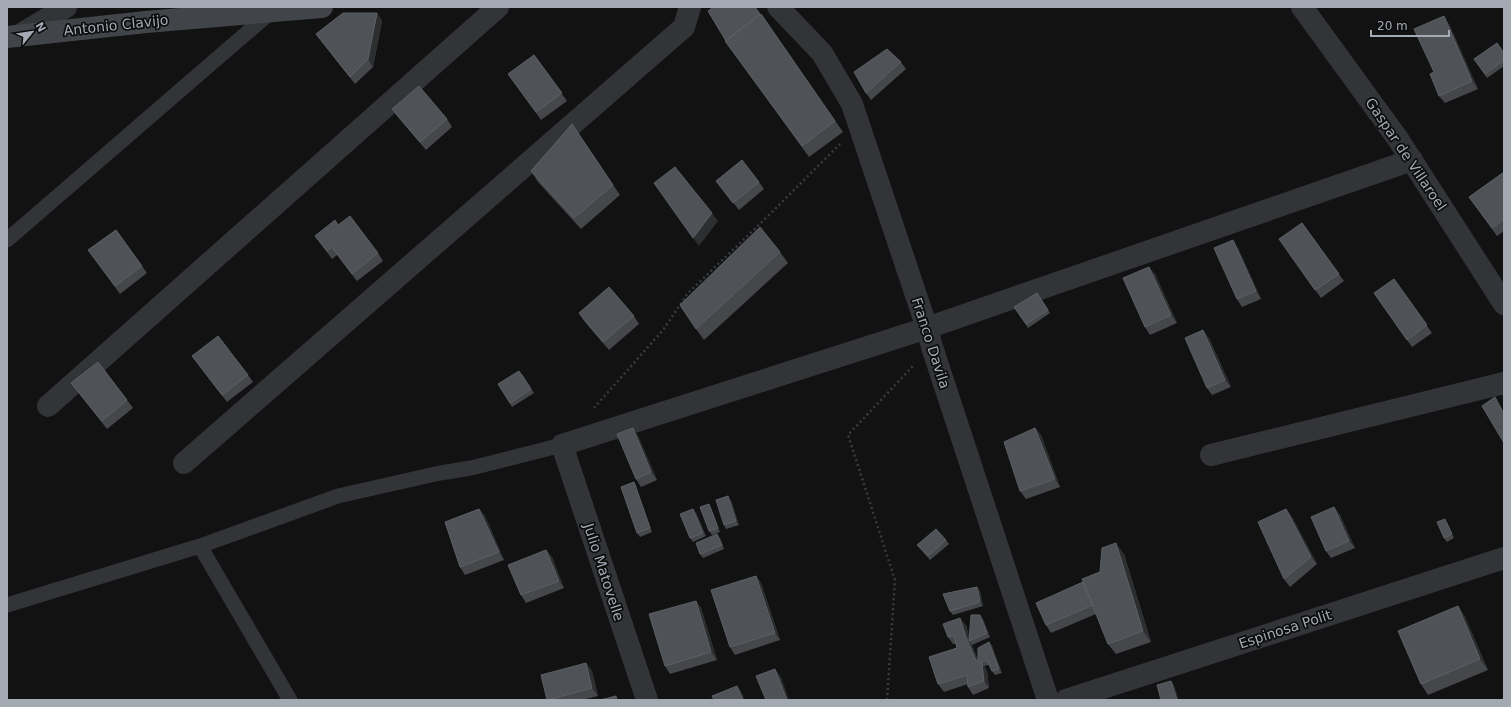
<svg xmlns="http://www.w3.org/2000/svg" width="1511" height="707" viewBox="0 0 1511 707" font-family="'DejaVu Sans',sans-serif">
<style>
.lines{fill:none;stroke-linecap:round;stroke-linejoin:round}
.path{stroke:#393b3f;stroke-width:2.5;stroke-dasharray:2 3;stroke-linecap:butt}
.service{stroke:#333438;stroke-width:15}
.minor{stroke:#333438;stroke-width:22}
.tertiary{stroke:#333438;stroke-width:22}
.secondary{stroke:#414448;stroke-width:22}
.wall{fill:#45474b}
.shaded-wall{fill:#2c2e30}
.building{fill:#4f5256;stroke:#5c6065}
.labels{text-anchor:middle;dominant-baseline:central;stroke-width:3.5;stroke-linejoin:round;paint-order:stroke}
.street-label{font-size:14px;fill:#a3aab4;stroke:#0d0d0e}
</style>
<rect width="100%" height="100%" fill="#121213"/>
<g class="lines">
<path class="path" d="M594,408L663,330L688,293L765,219L840,144
M887,700L895,580L848,435L913,366"/>
<path class="service" d="M7,240L272,11
M200,546L338,496L440,473L471,468L562,445
M7,605L200,546L290,700"/>
<path class="minor" d="M1302,7L1398,139L1504,304
M18,36L66,7
M48,406L498,7
M1211,455L1504,383
M184,463L684,27L690,7
M647,700L562,445L927,328L1412,160
M1066,700L1504,558"/>
<path class="tertiary" d="M778,7L822,53L852,104L927,328L932,347L1048,700"/>
<path class="secondary" d="M7,37L146,22L322,7"/>
</g>
<path class="wall" d="M377,13L382,21L373,67L355,84L316,34Z
M760,14L843,132L809,157L733,52Z
M1449,24L1478,89L1445,103L1439,96L1434,72Z
M1504,53V66L1487,78L1474,59Z
M534,55L567,101L541,120L508,74Z
M901,62L906,69L871,100L866,93Z
M392,109L447,119L452,127L426,150L397,116Z
M572,124L620,195L581,229L538,182L531,171Z
M1504,172V231L1497,236L1469,197Z
M716,181L759,182L764,189L739,210Z
M1302,223L1344,281L1321,298L1279,239Z
M338,225L378,253L383,261L357,281L337,255L332,259L315,236Z
M116,230L147,273L120,294L88,250Z
M1238,248L1261,299L1242,307L1237,299Z
M780,252L788,263L704,340L696,329Z
M1155,274L1177,323L1150,335L1145,327Z
M1394,279L1432,333L1412,347L1374,293Z
M1037,293L1050,313L1028,328L1014,307Z
M579,313L634,316L639,324L609,350L584,321Z
M1209,338L1231,387L1212,395L1207,388Z
M192,356L248,375L253,382L227,402Z
M522,374L534,393L512,407L498,384Z
M71,383L127,400L133,408L107,429L77,391Z
M1035,428L1041,435L1060,487L1026,499L1020,491Z
M638,436L657,480L641,487L636,479Z
M634,482L636,486L652,532L640,537L637,533Z
M731,500L739,525L726,529L724,525Z
M709,504L711,508L720,532L712,535L709,531Z
M1334,507L1340,515L1355,548L1331,558L1326,551Z
M479,509L485,516L504,560L465,575L460,567Z
M693,509L696,513L706,536L693,542L690,538Z
M1286,509L1292,517L1317,564L1290,587L1284,579Z
M1447,523L1454,538L1447,542L1444,538Z
M720,538L724,549L703,558L700,554Z
M946,540L949,544L930,560L917,545Z
M546,550L552,557L564,588L526,603L521,595Z
M1124,554L1151,642L1116,654L1108,644L1096,614L1051,633L1046,625L1083,582L1100,572Z
M756,576L761,583L780,640L735,655L730,647Z
M977,587L980,591L983,606L953,615L950,611Z
M696,601L701,608L717,660L670,674L665,666Z
M1458,606L1465,617L1488,670L1428,695L1421,684Z
M983,619L990,637L972,645L978,660L989,642L992,646L1002,673L995,675L992,671L989,665L984,666L987,671L989,688L973,695L968,687V684L944,692L938,684L957,648L956,644H953L948,637L966,625L969,637Z
M586,663L592,671L598,696L582,700H547Z"/>
<path class="shaded-wall" d="M377,13L382,21L373,67L368,59Z
M1444,16L1449,24L1478,89L1472,81Z
M712,213L718,221L699,246L693,238Z
M1233,240L1238,248L1261,299L1256,291Z
M1149,267L1155,274L1177,323L1171,315Z
M1203,330L1209,338L1231,387L1225,380Z
M633,428L638,436L657,480L651,472Z
M1035,428L1041,435L1060,487L1055,479Z
M634,482L636,486L652,532L650,528Z
M728,496L731,500L739,525L736,521Z
M709,504L711,508L720,532L718,528Z
M1334,507L1340,515L1355,548L1349,541Z
M479,509L485,516L504,560L499,552Z
M693,509L696,513L706,536L703,533Z
M1286,509L1292,517L1317,564L1311,557Z
M717,534L720,538L724,549L722,545Z
M1116,543L1124,554L1151,642L1143,631Z
M546,550L552,557L564,588L559,581Z
M756,576L761,583L780,640L775,633Z
M977,587L980,591L983,606L980,602Z
M696,601L701,608L717,660L711,652Z
M1458,606L1465,617L1488,670L1480,659Z
M980,615L983,619L990,637L987,633Z
M960,618L966,625L970,641H969L972,645L979,663L976,660L966,637Z
M989,642L992,646L1002,673L999,669Z
M586,663L592,671L598,696L592,688Z
M982,664L987,671L989,688L984,681Z
M775,669L781,677L789,700H787Z
M1171,681L1174,685L1179,700H1177Z
M737,686L742,693L745,700H743Z"/>
<path class="building" d="M714,7H755L760,14L726,41L708,11Z
M343,13H377L368,59L350,77L316,34Z
M761,14L835,121L802,146L725,41Z
M1444,16L1472,81L1439,96L1430,74L1434,72L1414,29Z
M1497,43L1504,53V60L1485,74L1474,59Z
M887,49L901,62L866,93L854,72Z
M534,55L562,93L536,112L508,74Z
M419,86L447,119L420,142L392,109Z
M572,124L613,185L574,218L531,171Z
M742,160L759,182L733,203L716,181Z
M675,167L712,213L693,238L654,183Z
M1504,172V219L1492,228L1469,197Z
M350,216L378,253L352,274L332,247L327,251L315,236L335,220L338,225Z
M1302,223L1339,274L1315,290L1279,239Z
M760,227L780,252L696,329L680,305Z
M116,230L142,266L115,286L88,250Z
M1233,240L1256,291L1237,299L1214,248Z
M1149,267L1171,315L1145,327L1123,278Z
M1394,279L1427,325L1407,340L1374,293Z
M609,287L634,316L603,342L579,313Z
M1037,293L1048,310L1026,324L1014,307Z
M1203,330L1225,380L1207,388L1185,338Z
M218,336L248,375L222,395L192,356Z
M98,362L127,400L102,421L71,383Z
M519,371L531,389L510,403L498,384Z
M1495,397L1503,412L1504,411V443L1482,406Z
M633,428L651,472L636,479L617,434Z
M1035,428L1055,479L1020,491L1004,442Z
M634,482L650,528L637,533L621,487Z
M728,496L736,521L724,525L716,500Z
M709,504L718,528L709,531L700,507Z
M1334,507L1349,541L1326,551L1311,517Z
M479,509L499,552L460,567L445,522Z
M693,509L703,533L690,538L680,514Z
M1286,509L1311,557L1284,579L1258,522Z
M1445,519L1452,534L1444,538L1437,522Z
M936,529L946,540L928,556L917,545Z
M717,534L722,545L700,554L696,543Z
M1116,543L1143,631L1108,644L1082,579L1100,572L1102,548Z
M546,550L559,581L521,595L508,565Z
M756,576L775,633L730,647L711,590Z
M1083,582L1093,605L1046,625L1036,603Z
M977,587L980,602L950,611L943,594Z
M696,601L711,652L665,666L649,614Z
M1458,606L1480,659L1421,684L1398,631Z
M971,615H980L987,633L969,641Z
M960,618L966,637L976,660L982,664L984,681L968,687L967,675L938,684L929,657L957,648L954,635L948,637L943,624Z
M989,642L999,669L992,671L987,660L980,663L978,661V648Z
M586,663L592,688L547,700L541,675Z
M775,669L787,700H766L756,676Z
M1171,681L1177,700H1161L1157,685Z
M737,686L743,700H714L712,696Z
M616,696L617,700H600Z"/>
<g class="labels">
<g class="street-label">
<text transform="translate(116 25) rotate(-6)">Antonio Clavijo</text>
<text transform="translate(1406 154) rotate(56)">Gaspar de Villaroel</text>
<text transform="translate(931 343) rotate(72)">Franco Davila</text>
<text transform="translate(604 572) rotate(72)">Julio Matovelle</text>
<text transform="translate(1285 629) rotate(-18)">Espinosa Polit</text>
</g>
</g>
<rect width="1511" height="707" fill="none" stroke="#a3aab4" stroke-width="16"/>
<g transform="translate(32 32) rotate(60)" stroke="#0d0d0e" stroke-width="3" paint-order="stroke">
<path d="M0-3L7 15L0 10L-7 15Z" fill="#a3aab4"/>
<text y="-6" font-size="11" font-weight="bold" text-anchor="middle" fill="#a3aab4">N</text>
</g>
<path d="M1371 30v6h78v-6" fill="none" stroke="#a3aab4" stroke-width="2"/>
<text x="1377" y="30" font-size="12" fill="#a3aab4" stroke="#0d0d0e" stroke-width="3" paint-order="stroke">20 m</text>
</svg>
